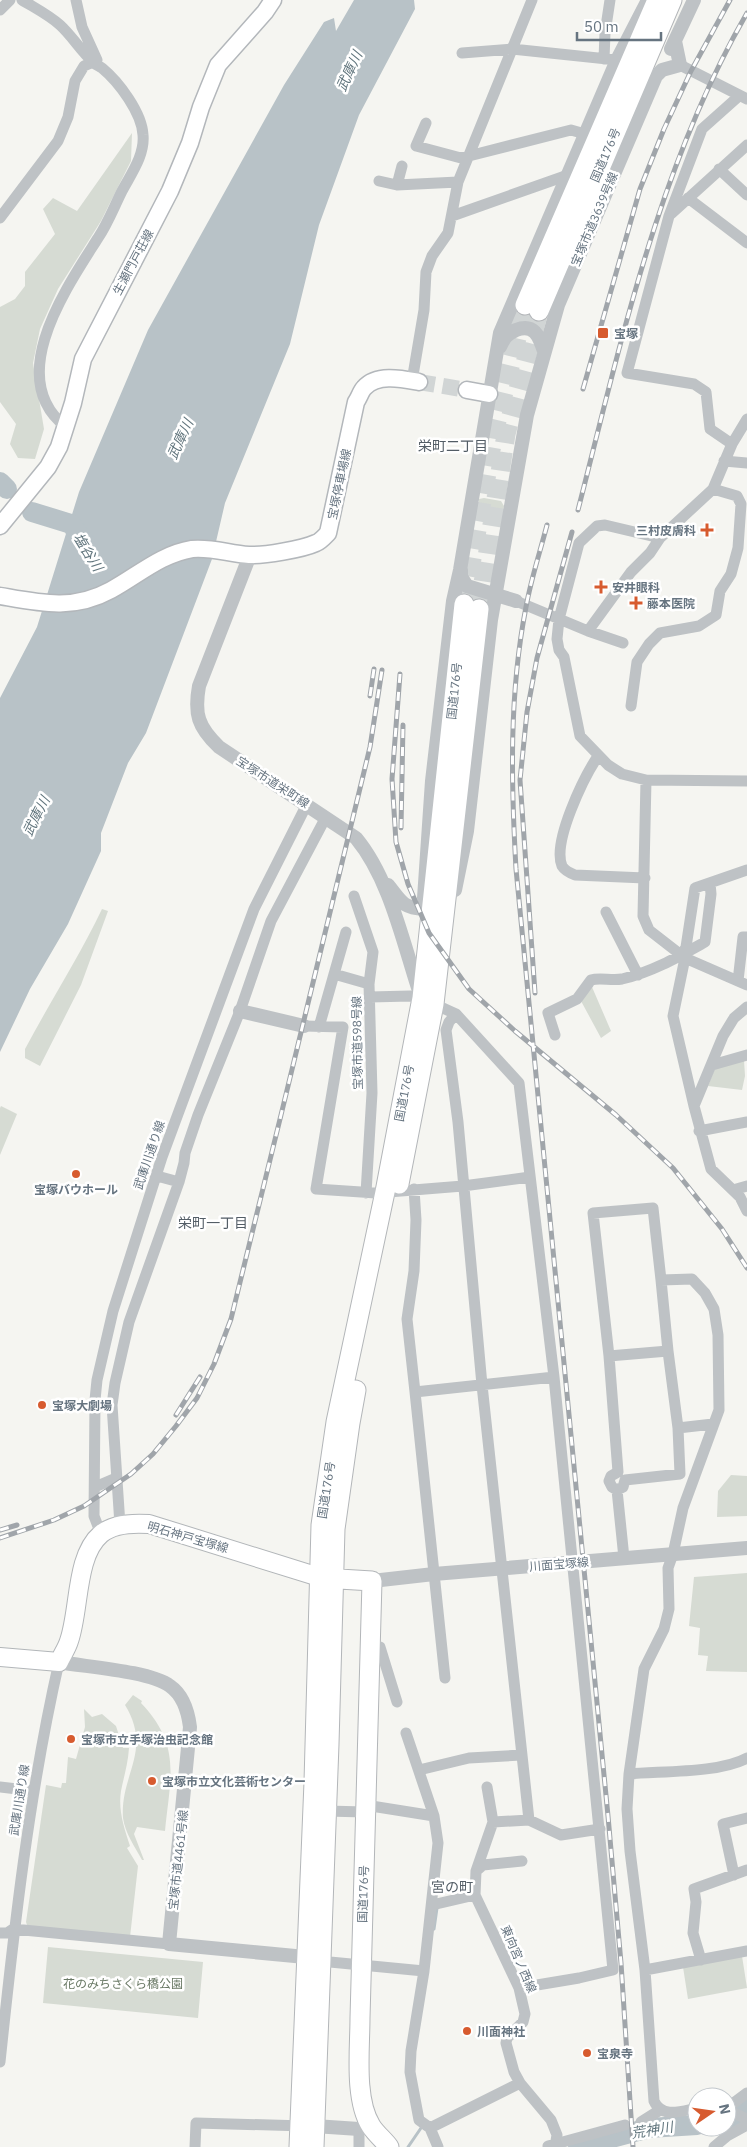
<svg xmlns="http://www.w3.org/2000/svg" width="747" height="2147" viewBox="0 0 747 2147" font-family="'IBM Plex Sans','Noto Sans JP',sans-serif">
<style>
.green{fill:#d6dbd3}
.water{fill:#b8c2c7}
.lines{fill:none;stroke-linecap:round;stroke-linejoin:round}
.stream{stroke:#b8c2c7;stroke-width:3}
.river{stroke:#b8c2c7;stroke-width:20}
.secondary-tunnel{stroke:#d1d5d5;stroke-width:16;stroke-dasharray:16 8;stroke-linecap:butt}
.trunk-tunnel{stroke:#d1d5d5;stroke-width:19;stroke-dasharray:19 9;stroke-linecap:butt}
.secondary-casing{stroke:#b3b7bb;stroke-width:19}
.primary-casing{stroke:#b2b6b9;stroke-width:20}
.trunk-casing{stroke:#b3b6b9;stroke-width:21}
.minor{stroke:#bec2c5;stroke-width:11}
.tertiary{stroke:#bec2c5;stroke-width:14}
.secondary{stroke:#fff;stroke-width:16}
.primary{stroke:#fff;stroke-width:18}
.trunk{stroke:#fff;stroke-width:19}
.rail-casing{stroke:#a0a5aa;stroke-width:5}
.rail{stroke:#fff;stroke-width:3;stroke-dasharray:9;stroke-linecap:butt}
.poi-dot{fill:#d75b2f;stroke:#fff;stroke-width:2}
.labels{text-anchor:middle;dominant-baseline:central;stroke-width:5;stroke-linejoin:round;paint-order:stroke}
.street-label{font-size:12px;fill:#667480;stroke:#fff}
.poi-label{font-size:12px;font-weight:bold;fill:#667480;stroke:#fff;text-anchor:start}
.park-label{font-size:12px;fill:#687864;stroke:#fff}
.water-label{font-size:14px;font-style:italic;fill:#61757d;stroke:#fff}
.neighbourhood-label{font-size:14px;fill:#535d66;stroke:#fff}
</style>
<rect width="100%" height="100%" fill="#f5f5f1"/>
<path class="green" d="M132,133L131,161L101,221L58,289L40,329L33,363L44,429L35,459L18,458L10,444L16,424L0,402V307L15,299L25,286V272L55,234L43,209L53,198L77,211Z
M484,498L501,501L504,506L503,511L489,513L479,507V499Z
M102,909L108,911L81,985L40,1066L25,1058V1049C50,1002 79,957 102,909Z
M592,987L611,1031L601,1038L581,1001Z
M744,1060L745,1076L742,1090L708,1086L715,1068Z
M1,1106L17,1114L0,1155V1108Z
M731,1475L747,1476V1516L717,1517L718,1491Z
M747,1573V1672L706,1671L708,1656L698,1655L700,1628L689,1626L694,1577Z
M133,1695L142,1701L141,1703C182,1746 170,1778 165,1831L137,1827L134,1834L144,1860H142C135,1847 125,1833 123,1818C120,1774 153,1751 125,1705Z
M84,1709L92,1717L102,1714L116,1726L123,1748H129C128,1764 124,1776 121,1791C118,1810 124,1828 130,1846L127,1848L138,1866L130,1937L28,1928L26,1922L46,1785L61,1788L62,1783H66L68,1757L76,1759L85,1727Z
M48,1947L203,1962L198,2018L43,2003Z
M742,1956L747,1988L688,1999L683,1967Z"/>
<path class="water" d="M354,0H414L415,9L359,115L319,225L290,344L225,503L212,559L146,733L128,763L101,833V851L68,924L30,989L0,1052V698L37,627L79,492L148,330L284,85L324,22L334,18L336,31Z"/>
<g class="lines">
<path class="stream" d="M434,1929L437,1908
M408,2147L421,2128"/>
<path class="river" d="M0,482L7,489
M32,512L71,524L86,544
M727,2122L747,2106
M578,2147L649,2128L697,2125"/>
<path class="secondary-tunnel" d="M419,382L467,390"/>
<path class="trunk-tunnel" d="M464,604L494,433L525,305
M479,609L506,434L539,311"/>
<defs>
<path id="secondary" d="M467,390L489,394
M0,526L48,467L59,447L73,403L83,359L170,191L190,143L201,107L218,65L265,12L273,0
M0,596C40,603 73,611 111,590C137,576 161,554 192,549C212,547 230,554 249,555C263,556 303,549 316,543C321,541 324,537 328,533L356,402C359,398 361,391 364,388C377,373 403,379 419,382"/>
<path id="primary" d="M0,1657L59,1662C62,1655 67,1648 69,1641C80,1610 75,1556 101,1534C114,1523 134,1523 149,1524L319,1577"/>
<path id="trunk" d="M525,305L657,0
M539,311L672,0
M399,1184L434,1004L479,609
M323,1578L372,1581L360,2018C360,2049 354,2099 371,2126C376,2134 384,2140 389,2147
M299,2147L314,1782L321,1525L336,1422L385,1192L422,998L464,604
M314,2147L329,1744L335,1529L350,1423L356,1390"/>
</defs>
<use href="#secondary" class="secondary-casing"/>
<use href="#primary" class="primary-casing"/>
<use href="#trunk" class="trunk-casing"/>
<path class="minor" d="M22,0C35,8 49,15 60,25C72,36 81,51 93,62C96,65 99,66 102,68C119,82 142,113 143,135C145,155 131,174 122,191C114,207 108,223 98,238C67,287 3,378 66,427
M76,0L82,27L97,60
M0,10L10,0
M462,53L512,49L617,60
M604,59L605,33L610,0
M680,65L747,99
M739,96L702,129L669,216L627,373L694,384L706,392L710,429L732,444L713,489L660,538L605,525L597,526L579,543L559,619L557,639L559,650L564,657L580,736L608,765L622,774L646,780L747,781
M426,123L416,146L461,158L571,130L585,134
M719,169L747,195
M379,181L397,185L458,182
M397,185L402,166
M688,198L747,243
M671,214L747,145
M452,216L568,175
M0,218L58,141L68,117L75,81L84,66L93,62
M412,381L424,310L426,272L432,256L448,233L458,182L532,0
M732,444L747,419
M724,461L747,463
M516,601L588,631L631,572L650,553L660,538
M588,631L623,643
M631,706L637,662L649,644L660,633L699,626L716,615L720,591L731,574L738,548L741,504L737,496L713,489
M598,756C584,777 552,842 562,866C565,871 570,873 575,875L645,878
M646,780L643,916L649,930L685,958
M354,896L373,952L369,984L372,1093L366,1193
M606,912L638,975
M682,955L686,947L695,888L747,870
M334,974L369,984
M738,981L743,937H747
M370,997L410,996L422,998
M434,1004L456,1014L519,1083L554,1377L613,1970L579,1978L519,1988
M747,1007L734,1018L723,1036L694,1106L711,1169L740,1197L747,1211
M456,1014L449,1022L446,1030L458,1122L482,1385L529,1820
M304,1026L343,1027L316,1189L376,1193L463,1186L530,1177
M319,1027L346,932
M555,1035L548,1013L577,999L591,980C600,977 611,981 622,979C652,972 678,957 705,942L711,894L710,883
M712,1065L747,1055
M694,1106L673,1016L685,958L747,985
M699,1131L747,1122
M157,1176L179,1182
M414,1189L416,1220L414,1271L407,1319L415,1392L554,1377
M733,1190L747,1186
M661,1280L668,1351
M609,1356L668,1351L678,1428
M415,1392L445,1678
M95,1487L116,1478
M617,1490L612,1487L609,1481L611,1476L618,1472L609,1356L593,1213L653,1208L661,1280L692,1279L705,1293L714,1309L718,1335L719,1410L683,1508L673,1554L668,1568L669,1609L664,1629L644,1669L629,1774L627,1809L630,1851L645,1970L654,2101C662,2119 682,2111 697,2108
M120,1525L112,1405L115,1383L129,1322L179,1182L184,1163L185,1153L198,1115L240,1011L271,921L326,817
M101,1534L94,1516L95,1400L97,1380L113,1311L162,1157L254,909L307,804
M624,1558L617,1490L623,1487L625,1480L680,1474L678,1428L713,1424
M370,1646L380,1647L397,1702
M406,1733L434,1816L438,1843L424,1971L411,2051L410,2072L419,2120L430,2128L438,2147
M419,1770L469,1758L521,1755
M629,1774C662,1771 720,1773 747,1758
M0,1787L34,1791
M487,1787L493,1822
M365,1805L434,1816
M326,1811L365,1812
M476,1871L483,1865L522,1861
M734,1875L723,1824L747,1818
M475,1895L476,1871L493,1822L529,1820L561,1835L600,1829
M432,1905L475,1895L519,1988L525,2014L523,2022L507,2038L506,2043L514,2072L520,2083L551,2120L557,2135L555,2147
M0,1933H7L13,1929L169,1944
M321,1958L330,1962L424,1971
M701,1960L693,1933L696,1902L694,1889L747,1870
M645,1970L747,1951
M0,2062C14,1928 29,1794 59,1662
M727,2108L747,2093
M727,2110L747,2119
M641,2122L660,2110
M430,2128L520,2083
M548,2146L625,2125
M195,2147L196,2123L305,2126
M359,2147V2129
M714,2147L727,2136L747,2125"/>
<path class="tertiary" d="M671,49L694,0
M500,347C504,338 507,334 516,330C534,323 539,336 544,351
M250,555L199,686C194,714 198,727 219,747L356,838C390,879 403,943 420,994
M461,570V577L467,586L516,601
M388,885C401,901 402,908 424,909
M455,890L467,831L491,620L527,415L558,305L656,76L662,70L680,65L675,41
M424,898L432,781L453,601L460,570L500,333L617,60L648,0
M240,1011L304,1026
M372,1581L434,1574L747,1548
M59,1662C86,1667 150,1671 170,1686C183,1695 188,1711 190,1727L169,1944L316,1958
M314,2126L359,2129L371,2126"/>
<use href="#secondary" class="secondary"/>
<use href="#primary" class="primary"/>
<use href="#trunk" class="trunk"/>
<defs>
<path id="rail" d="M583,389L640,189L664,129L691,71L730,0
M578,510C621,342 659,165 747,13
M547,525C540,552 531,579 526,607C509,694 511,781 516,869L608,1816L621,1963L633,2147
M400,674L392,779L396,842L408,884L429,933L469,989L515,1031L616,1115L673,1168L722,1229L747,1268
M370,696L374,669
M401,828L403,725
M535,993L520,780L527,712L537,658L572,532
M176,1415L200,1377
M0,1530L17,1525
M0,1538L54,1520L84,1506L131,1474L153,1454L176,1426L197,1398L214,1364L231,1319L281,1115L370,747L382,670"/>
</defs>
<use href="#rail" class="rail-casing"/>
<use href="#rail" class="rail"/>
</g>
<g class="poi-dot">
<rect x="597" y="327" width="12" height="12" rx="2.5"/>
<path d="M704.5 522.5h5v5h5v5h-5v5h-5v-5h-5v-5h5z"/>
<path d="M598.5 579.5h5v5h5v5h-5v5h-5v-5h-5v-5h5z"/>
<path d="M633.5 595.5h5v5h5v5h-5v5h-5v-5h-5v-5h5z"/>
<circle cx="76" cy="1174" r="5"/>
<circle cx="42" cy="1405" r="5"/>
<circle cx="71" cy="1739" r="5"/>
<circle cx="152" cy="1781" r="5"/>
<circle cx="467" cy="2031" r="5"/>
<circle cx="587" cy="2053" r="5"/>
</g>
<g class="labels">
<g class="street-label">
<text transform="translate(605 155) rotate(-67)">国道176号</text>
<text transform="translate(594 219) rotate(-67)">宝塚市道3639号線</text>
<text transform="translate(133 262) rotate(-62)">生瀬門戸荘線</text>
<text transform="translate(339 484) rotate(-78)">宝塚停車場線</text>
<text transform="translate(454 691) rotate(-84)">国道176号</text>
<text transform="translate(273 782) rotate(33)">宝塚市道栄町線</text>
<text transform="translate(357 1043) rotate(-91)">宝塚市道598号線</text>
<text transform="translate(404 1093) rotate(-79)">国道176号</text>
<text transform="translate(149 1155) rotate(-71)">武庫川通り線</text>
<text transform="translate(326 1490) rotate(-81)">国道176号</text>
<text transform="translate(188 1537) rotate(16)">明石神戸宝塚線</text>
<text transform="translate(559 1564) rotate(-5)">川面宝塚線</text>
<text transform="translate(19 1800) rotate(-81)">武庫川通り線</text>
<text transform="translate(178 1860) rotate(-84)">宝塚市道4461号線</text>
<text transform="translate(363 1894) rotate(-88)">国道176号</text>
<text transform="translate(519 1959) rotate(67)">東向宮ノ西線</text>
</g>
<g class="poi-label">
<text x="614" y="333">宝塚</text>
<text x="696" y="530" text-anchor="end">三村皮膚科</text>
<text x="612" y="587">安井眼科</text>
<text x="647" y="603">藤本医院</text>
<text x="76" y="1189" text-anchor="middle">宝塚バウホール</text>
<text x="52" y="1405">宝塚大劇場</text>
<text x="81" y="1739">宝塚市立手塚治虫記念館</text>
<text x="162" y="1781">宝塚市立文化芸術センター</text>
<text x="477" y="2031">川面神社</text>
<text x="597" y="2053">宝泉寺</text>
</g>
<g class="park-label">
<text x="123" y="1983">花のみちさくら橋公園</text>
</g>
<g class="water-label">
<text transform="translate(349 71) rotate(-65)">武庫川</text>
<text transform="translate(180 439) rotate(-65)">武庫川</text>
<text transform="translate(88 552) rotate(58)">塩谷川</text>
<text transform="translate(36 816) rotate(-63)">武庫川</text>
<text transform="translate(652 2130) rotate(-9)">荒神川</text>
</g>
<g class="neighbourhood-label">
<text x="453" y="446">栄町二丁目</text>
<text x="213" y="1223">栄町一丁目</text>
<text x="452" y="1887">宮の町</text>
</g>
</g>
<g transform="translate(712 2112) rotate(77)"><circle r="24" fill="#ffffff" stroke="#c2c7cc"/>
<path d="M0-4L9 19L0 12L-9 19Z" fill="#d75b2f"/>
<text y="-8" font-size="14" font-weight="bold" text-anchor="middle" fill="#667480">N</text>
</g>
<path d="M577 32v8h84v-8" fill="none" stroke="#667480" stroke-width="2.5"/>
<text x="584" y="32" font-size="15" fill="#667480" stroke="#ffffff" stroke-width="4" paint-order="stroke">50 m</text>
</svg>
